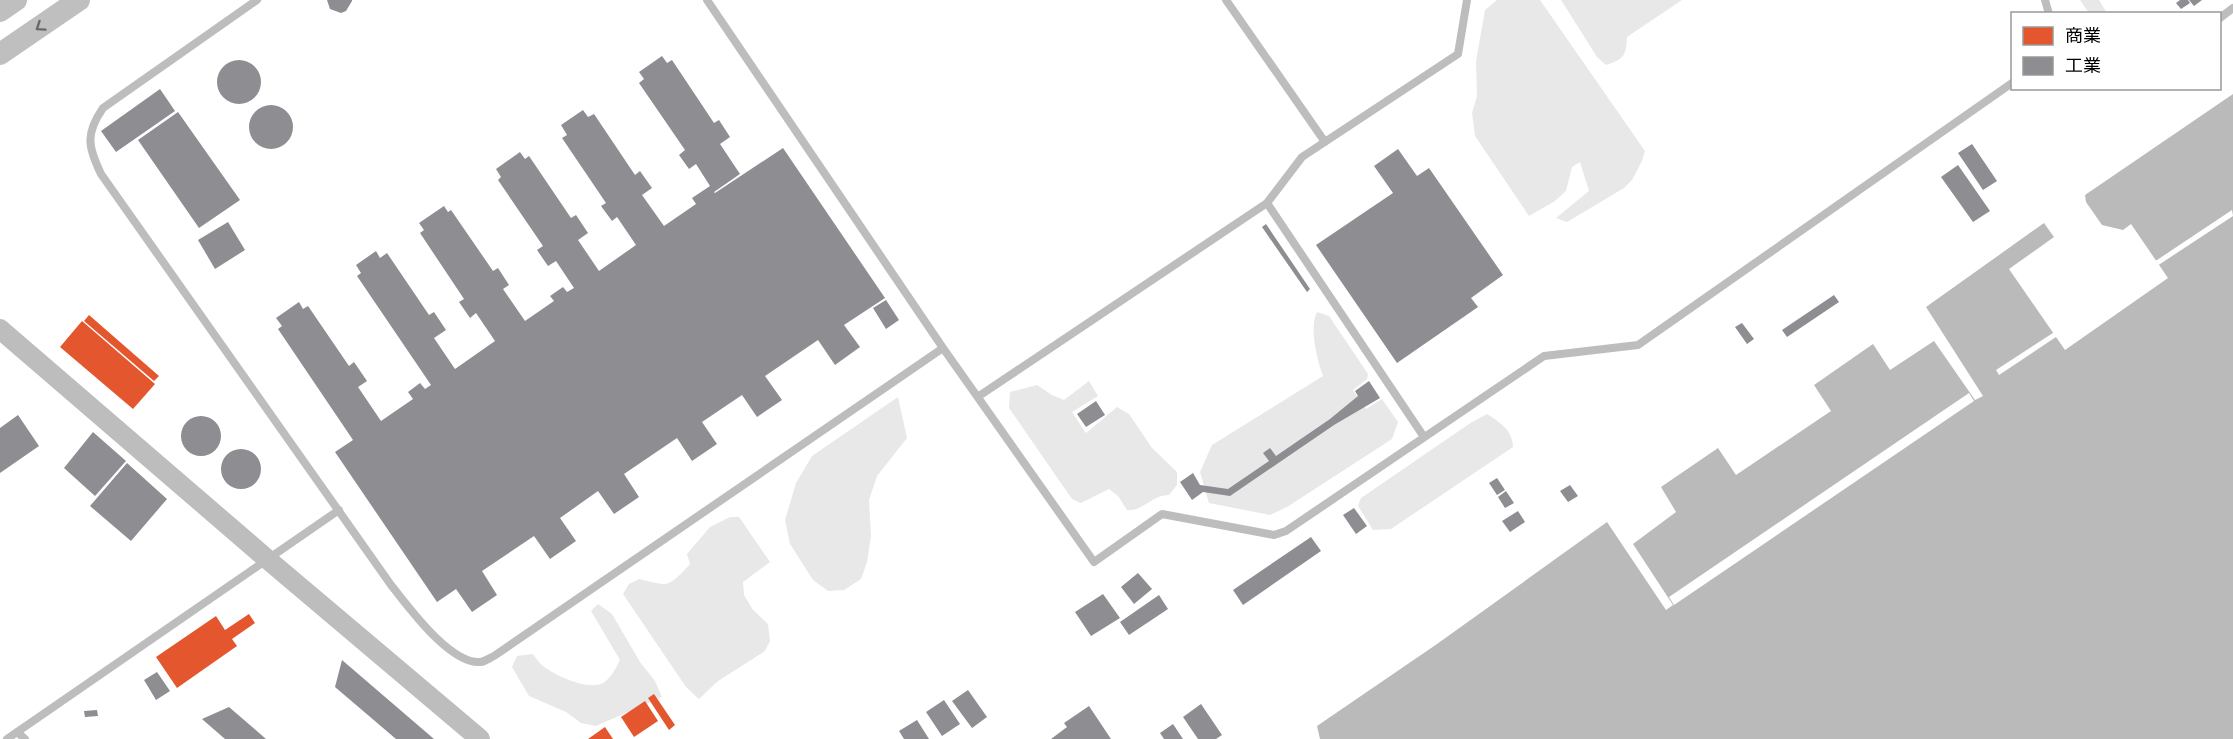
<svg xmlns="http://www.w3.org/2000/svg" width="2233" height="739" viewBox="0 0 2233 739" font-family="Figtree,'Noto Sans JP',sans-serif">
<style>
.green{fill:#e8e8e8}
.water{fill:#bababa}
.pier{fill:#fff}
.shops{fill:#e4572e}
.industry{fill:#8d8d92}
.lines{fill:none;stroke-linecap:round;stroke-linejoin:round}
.service{stroke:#bdbdbd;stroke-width:8}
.tertiary{stroke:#bdbdbd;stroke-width:20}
.secondary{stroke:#bfbfbf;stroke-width:22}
.oneway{stroke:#696969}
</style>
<rect width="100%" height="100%" fill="#fff"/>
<path class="green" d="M1497,0H1540L1645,151L1642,161L1632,180L1624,188L1567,222L1556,218L1589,191L1580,162L1572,167L1566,191L1555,201L1529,216L1475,136L1472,113L1477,96L1476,61L1485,10Z
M1561,0H1682L1627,37C1626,55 1625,59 1606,65L1597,57Z
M2080,0H2099L2107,13H2089Z
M1317,312L1329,316L1368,374L1367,379L1353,390L1366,409L1382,399L1398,422L1392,439L1287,507L1270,515L1209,503L1200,472L1212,445L1323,376C1317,360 1309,327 1317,312Z
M1089,381L1098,396L1072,412L1086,433L1117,407L1129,414L1152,448L1177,472V485L1169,495C1152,495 1142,512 1127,510L1118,496L1109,489L1081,503L1072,499L1009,408L1010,392L1037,385L1052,395L1064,400Z
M898,397L907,438L877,476L869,500L871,536L867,562L861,579L844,590L828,591L813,580L790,544L785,520L796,483L812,456Z
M1487,414C1500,422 1513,431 1513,447L1391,529L1373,530L1358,506L1361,498L1472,422Z
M730,517H739L770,562L743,582L744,595L753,610L768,624L770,641L765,651L718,681L699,699L686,687L623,594L629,584L639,579C669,586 667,589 690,564L687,554L710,527Z
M598,604L612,614L640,662L655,681L662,697L596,726L581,723L566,712L529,696L512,667L517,656L533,654C535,657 538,662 542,665C553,675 588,691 603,683C611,678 616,668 620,660L591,611Z"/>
<path class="water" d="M2233,94V739H1320L1317,726L1437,644L1607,522L1666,610L1673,605L1633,544L1676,512L1661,487L1718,448L1736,475L1831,411L1814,385L1873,344L1890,370L1934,341L1975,400L1983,396L1926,307L2044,223L2054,237L2009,269L2065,350L2168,278L2131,224L2123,230L2102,225L2086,202L2085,195Z"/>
<path class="pier" d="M2232,210L2233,216L2157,266L2154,262Z
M2056,331L2059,335L1999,375L1996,370Z
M1969,393L1974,401L1674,605L1669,597Z"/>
<path class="shops" d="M89,315L159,376L154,381L84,321Z
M82,321L155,384L133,409L60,347Z
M249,614L255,623L232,639L237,646L177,688L156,657L216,616L225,630Z
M654,694L675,725L669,730L648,698Z
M645,701L658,721L634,737L621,717Z
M605,727L613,739H588Z"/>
<path class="industry" d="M327,0H352V1L346,11L341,13L330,9Z
M2180,0H2188L2190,3L2181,9L2176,3Z
M2189,0H2202L2194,6Z
M662,56L667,63L672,60L714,123L719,120L730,137L720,144L740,174L714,192L715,193L783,148L885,298L844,325L860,347L835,365L818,340L765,376L782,400L757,417L742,395L702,422L717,444L692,461L677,438L624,474L639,497L614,514L598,491L560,518L576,541L550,559L534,536L482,571L497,595L472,612L456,589L437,602L335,452L353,440L278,329L282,326L276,318L299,302L303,309L308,306L349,366L354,362L367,381L358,387L381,421L413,399L408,392L420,383L425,389L431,385L357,276L361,273L356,265L376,251L380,258L387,253L429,315L434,312L446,330L434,338L455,369L495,341L476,313L470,318L459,302L464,299L420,233L424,230L419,223L444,206L448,212L451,210L493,271L498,268L509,285L503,289L525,321L554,301L550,296L563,287L567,292L574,288L556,261L548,266L537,250L543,246L498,180L501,177L496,169L520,152L525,159L529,156L571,218L576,215L588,233L578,240L599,271L636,245L617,217L612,221L601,206L606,203L562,138L567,135L561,125L583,110L588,117L594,114L635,175L640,171L652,188L642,195L664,226L696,204L692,198L710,186L696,164L689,169L679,155L685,150L639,83L644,79L639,72Z
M217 82a22 22 0 1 1 44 0a22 22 0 1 1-44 0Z
M160,89L175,111L116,152L101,131Z
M249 127a22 22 0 1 1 44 0a22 22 0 1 1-44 0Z
M178,112L240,200L199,228L138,140Z
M1972,144L1997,181L1983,190L1958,153Z
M1398,149L1417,176L1429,168L1503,275L1471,298L1478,307L1397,363L1316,245L1393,193L1374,166Z
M1958,165L1990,211L1973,222L1941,177Z
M228,222L245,250L215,269L198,240Z
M1266,224L1310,289L1307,292L1262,227Z
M1834,295L1839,302L1787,337L1782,330Z
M886,300L899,320L886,329L873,308Z
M1742,323L1754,339L1747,344L1735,327Z
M1369,381L1380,398L1334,425L1230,496L1203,492L1192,500L1180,482L1193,473L1200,485L1228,489L1269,461L1263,453L1270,448L1276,456L1330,419L1358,396L1355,391Z
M1096,401L1105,415L1086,427L1077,414Z
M18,415L39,446L0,473V428Z
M181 436a20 20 0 1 1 40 0a20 20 0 1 1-40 0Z
M93,432L126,461L95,496L64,468Z
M221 469a20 20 0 1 1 40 0a20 20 0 1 1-40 0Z
M127,463L167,499L131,541L90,506Z
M1497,478L1505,490L1497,495L1489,483Z
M1570,485L1578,496L1568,502L1560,491Z
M1506,491L1514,503L1505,508L1498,497Z
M1354,508L1367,526L1356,534L1343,515Z
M1518,511L1525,522L1510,532L1502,521Z
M1311,537L1321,551L1243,605L1233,590Z
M1138,573L1152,589L1134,604L1121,587Z
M1103,594L1120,618L1091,636L1075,612Z
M1159,595L1168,609L1129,635L1120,622Z
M342,660L434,739H396L335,687Z
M157,672L170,691L156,700L144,680Z
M968,690L987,717L972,728L952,701Z
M944,700L960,724L942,736L926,712Z
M1201,704L1222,735L1216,739H1198L1183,717Z
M1089,706L1111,739H1051L1067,727L1064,723Z
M229,707L266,739H225L202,719Z
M97,710L98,716L85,717L84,711Z
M917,720L929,739H904L899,731Z
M1173,724L1183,739H1164L1160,733Z"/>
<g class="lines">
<path class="service" d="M257,0L103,108C85,134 88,147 101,174L391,585C408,606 450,665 481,662C485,661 490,658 494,656L943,348
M707,0L943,348L1094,562L1162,514L1274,535L1286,531L1544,356L1638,345L2012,83
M1226,0L1325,142
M2045,0L2049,14
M2220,18L2233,8
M1267,203L1424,437
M979,396L1267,203L1302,157L1458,54L1467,0
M17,732L25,739
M7,739L339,510"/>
<path class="tertiary" d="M0,329L267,559L480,739"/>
<path class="secondary" d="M0,11L16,0
M0,54L79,0"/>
</g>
<defs><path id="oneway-chevron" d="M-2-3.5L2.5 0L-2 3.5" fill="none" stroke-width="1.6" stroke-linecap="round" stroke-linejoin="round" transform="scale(1.5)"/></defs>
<use class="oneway" href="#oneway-chevron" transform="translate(40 27) rotate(146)"/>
<rect x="2011" y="12" width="210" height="78" fill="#ffffff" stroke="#999999" stroke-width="1.5"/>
<rect x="2023" y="27" width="30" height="18" fill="#e4572e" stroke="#999999" stroke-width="1.5"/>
<text x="2065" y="42" font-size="18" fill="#000000">商業</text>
<rect x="2023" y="57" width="30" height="18" fill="#8d8d92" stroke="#999999" stroke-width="1.5"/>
<text x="2065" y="72" font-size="18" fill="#000000">工業</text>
</svg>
